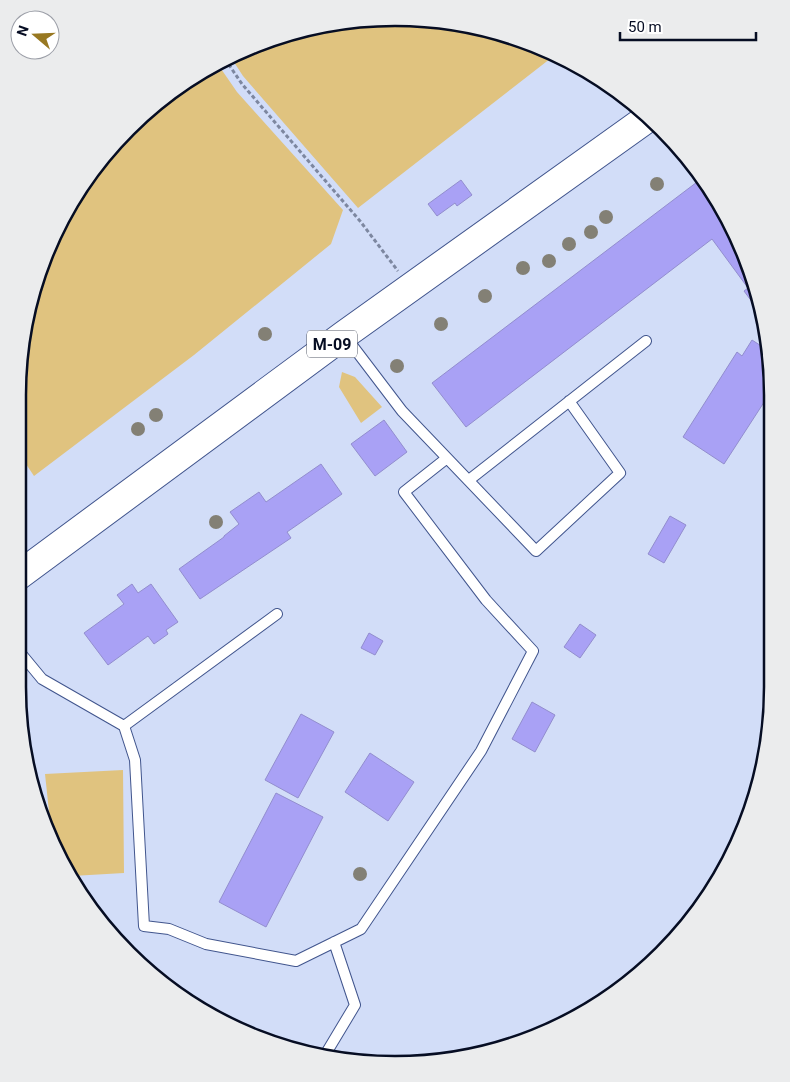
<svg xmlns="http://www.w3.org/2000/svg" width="790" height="1082" viewBox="0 0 790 1082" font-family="Roboto,sans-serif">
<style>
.green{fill:#e0c37f}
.building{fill:#a9a1f5;stroke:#928dce}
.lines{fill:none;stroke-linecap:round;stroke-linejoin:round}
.service-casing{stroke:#41558d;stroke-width:12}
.trunk-casing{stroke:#41558d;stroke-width:30}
.path{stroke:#7d87a0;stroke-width:3;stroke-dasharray:4 2.5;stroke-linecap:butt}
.service{stroke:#fff;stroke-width:10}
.trunk{stroke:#fff;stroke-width:28}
.tree{fill:#838075}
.labels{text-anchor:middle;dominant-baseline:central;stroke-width:4.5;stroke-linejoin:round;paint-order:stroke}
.shield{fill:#fff;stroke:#515665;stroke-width:1}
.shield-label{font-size:16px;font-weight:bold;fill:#060d23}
.rim{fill:none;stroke:#060d23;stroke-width:2.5}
</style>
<rect width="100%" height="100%" fill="#d2ddf8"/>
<path class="green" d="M370,18L444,21L516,37L555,55L358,208L243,76L230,56L297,30Z
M217,63L237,92L343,210L331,244L194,355L34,476L18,452V371L30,298L81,186L165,96Z
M342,372L355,377L382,407L361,423L339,387Z
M123,770L124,873L72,876L51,830L45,774Z"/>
<path class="building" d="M701,179L744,250L761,314L744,291L748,288L712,239L466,427L432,383Z
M461,180L472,195L457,206L455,203L437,216L428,204Z
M752,340L769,351L770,393L724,464L683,437L737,352L742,356Z
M384,420L407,452L375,476L351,444Z
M321,464L342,494L287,532L291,538L200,599L179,569L224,537V536L239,524L230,512L259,492L266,502Z
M670,516L686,525L664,563L648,554Z
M132,584L138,593L151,584L178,622L166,630L168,634L154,644L148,636L108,665L84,633L124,604L117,595Z
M580,624L596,635L580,658L564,647Z
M369,633L383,641L375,655L361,648Z
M532,702L555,715L535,752L512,739Z
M301,714L334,732L298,798L265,780Z
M370,753L414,782L388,821L345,792Z
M276,793L323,817L266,927L219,902Z
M82,897H92L93,910Z"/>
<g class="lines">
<defs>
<path id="service" d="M345,336L402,411L536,551L620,473L569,401
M469,480L646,341
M18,650L42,679L124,726L277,614
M124,726L135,760L144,926L169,929L206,944L296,961L361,929L481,751L533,651L486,600L404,492L447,458
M325,1055L355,1005L334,942"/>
<path id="trunk" d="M18,576L344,335L649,117"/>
</defs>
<use href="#service" class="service-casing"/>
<use href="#trunk" class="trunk-casing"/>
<path class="path" d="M225,59L242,84L360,221L398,271"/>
<use href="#service" class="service"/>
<use href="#trunk" class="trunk"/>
</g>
<g class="tree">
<circle cx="657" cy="184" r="7"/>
<circle cx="606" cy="217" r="7"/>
<circle cx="591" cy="232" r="7"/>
<circle cx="569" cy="244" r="7"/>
<circle cx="549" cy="261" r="7"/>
<circle cx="523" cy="268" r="7"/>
<circle cx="485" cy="296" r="7"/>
<circle cx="441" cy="324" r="7"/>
<circle cx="265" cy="334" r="7"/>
<circle cx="397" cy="366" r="7"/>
<circle cx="156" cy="415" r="7"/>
<circle cx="138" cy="429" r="7"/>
<circle cx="216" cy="522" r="7"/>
<circle cx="360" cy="874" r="7"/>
</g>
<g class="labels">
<rect class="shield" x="307" y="330.5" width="50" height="27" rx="4"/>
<g class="shield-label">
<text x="332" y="344">М-09</text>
</g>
</g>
<path d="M0 0H790V1082H0ZM395 26H395A369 369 0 0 1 764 395V687A369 369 0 0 1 395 1056H395A369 369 0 0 1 26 687V395A369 369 0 0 1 395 26Z" fill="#ebeced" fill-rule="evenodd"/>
<path class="rim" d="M395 26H395A369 369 0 0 1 764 395V687A369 369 0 0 1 395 1056H395A369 369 0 0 1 26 687V395A369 369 0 0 1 395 26Z"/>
<g transform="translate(35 35) rotate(289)"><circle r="24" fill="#ffffff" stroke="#9b9ea7"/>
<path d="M0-4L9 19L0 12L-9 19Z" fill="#987821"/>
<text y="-8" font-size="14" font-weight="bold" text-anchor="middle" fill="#060d23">N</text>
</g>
<path d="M620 32v8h136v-8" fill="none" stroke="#060d23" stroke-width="2.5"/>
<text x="628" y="32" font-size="15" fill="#060d23" stroke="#ffffff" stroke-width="4" paint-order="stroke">50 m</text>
</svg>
